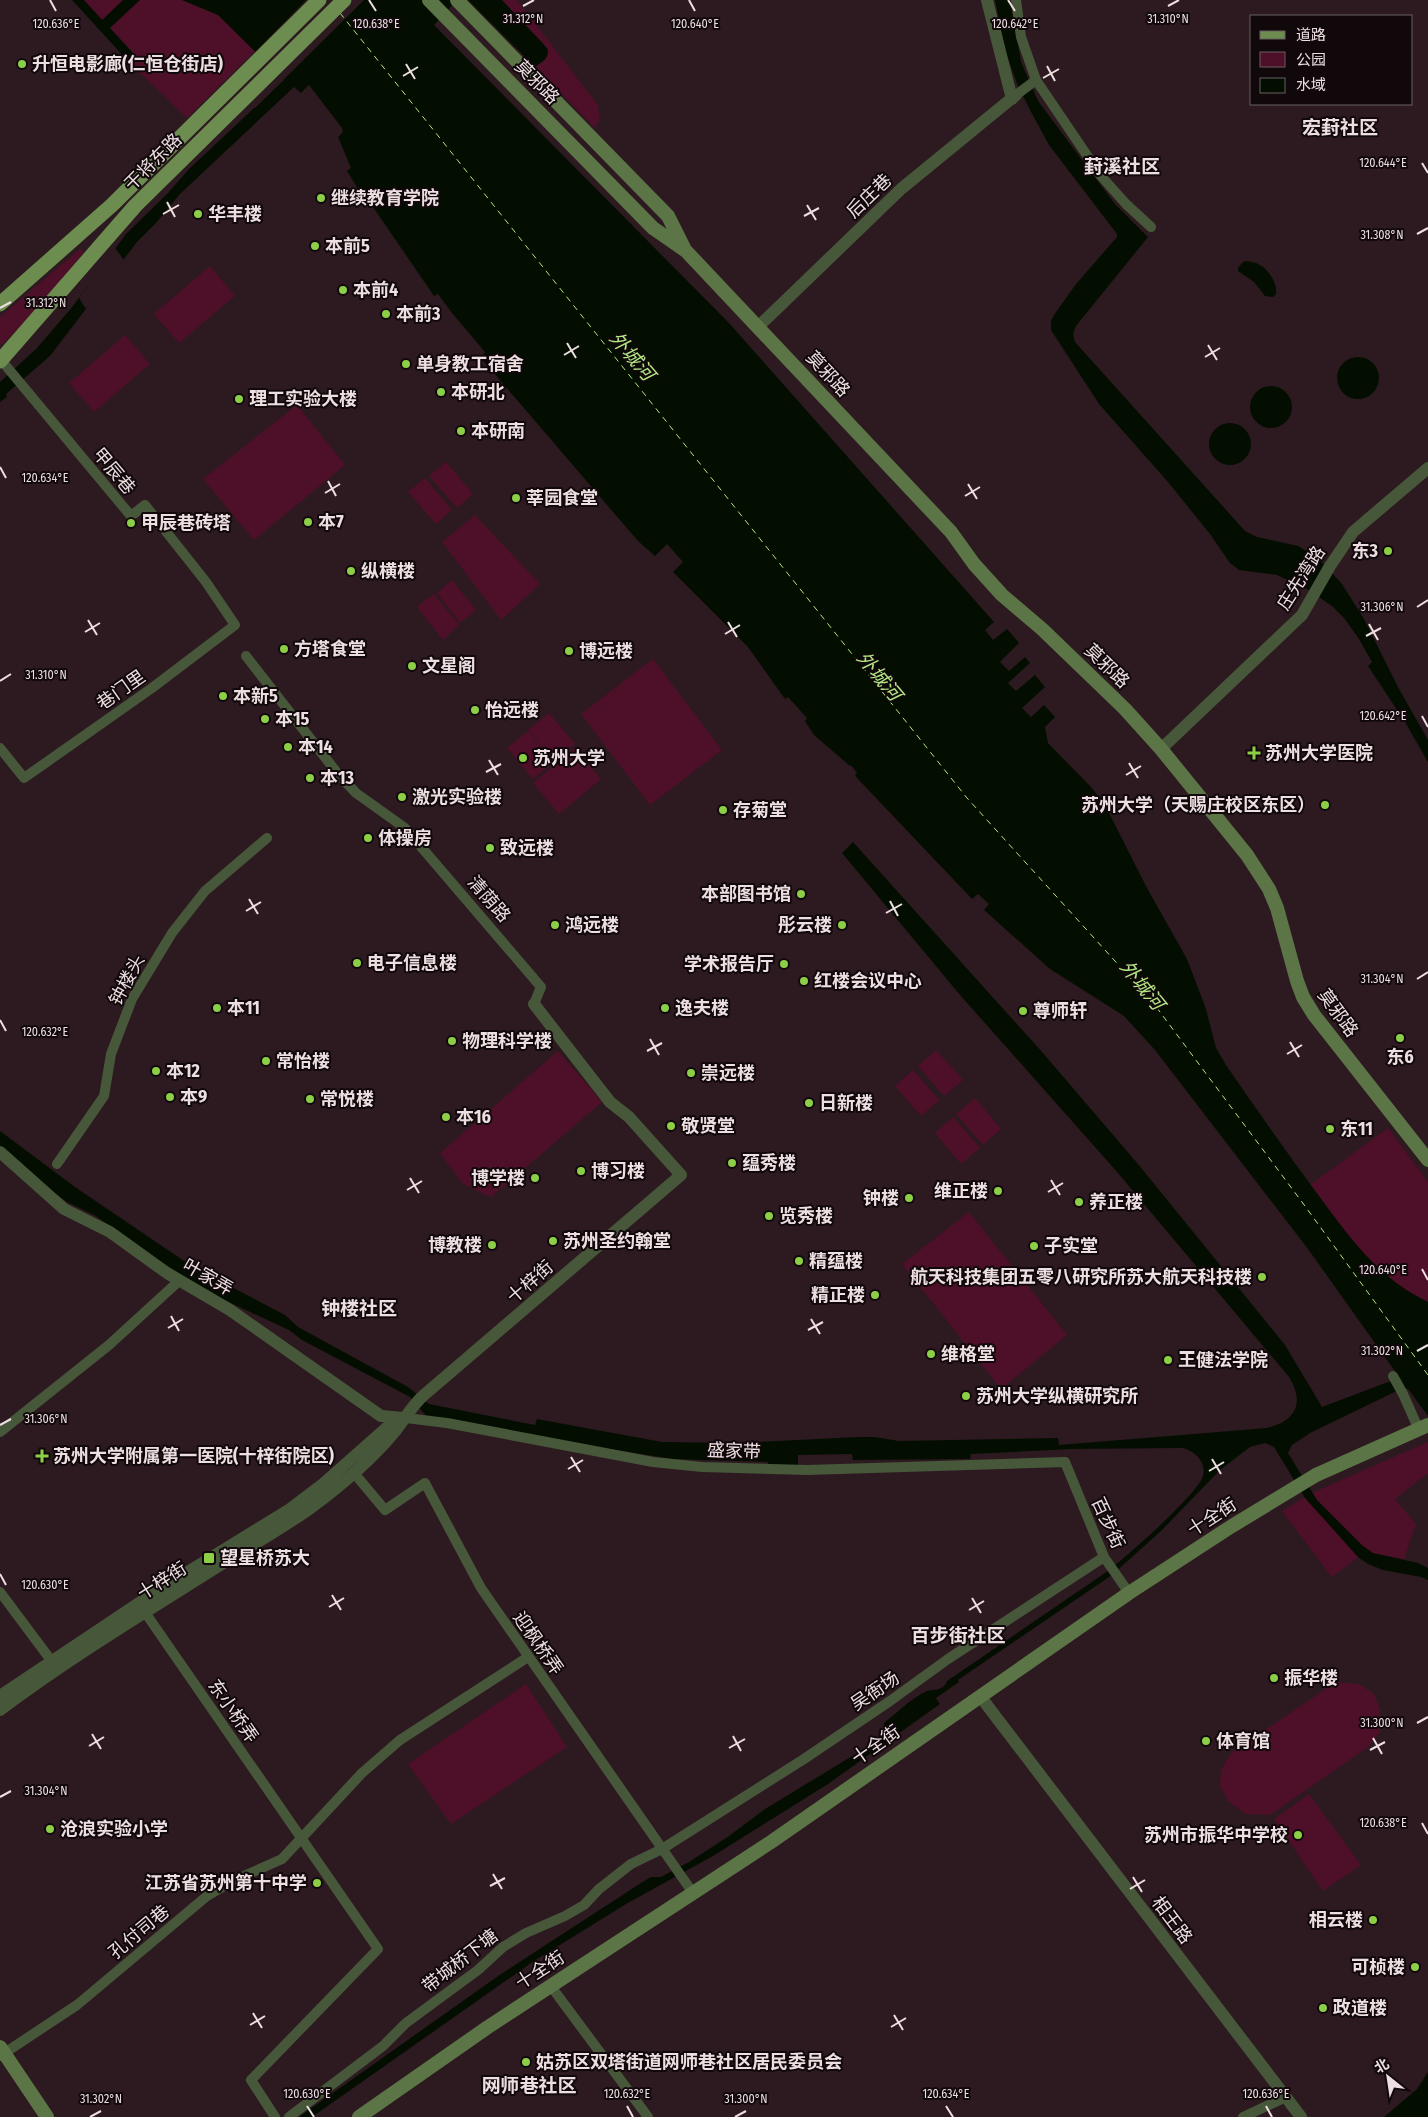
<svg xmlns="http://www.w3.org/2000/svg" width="1428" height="2117" viewBox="0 0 1428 2117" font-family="'Fira Sans Condensed','Noto Sans SC',sans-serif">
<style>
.green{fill:#4e0f28}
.water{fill:#040e00}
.pier{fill:#2d1a20}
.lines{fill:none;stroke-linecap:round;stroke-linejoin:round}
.ferry{stroke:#b2e783;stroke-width:1;stroke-dasharray:6 5;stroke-linecap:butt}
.minor{stroke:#47573a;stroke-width:10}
.tertiary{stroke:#47573a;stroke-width:12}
.secondary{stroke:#5c7547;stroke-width:14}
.primary{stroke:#6c8c50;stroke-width:15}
.ticks{fill:none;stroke:#ecdee1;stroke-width:2}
.poi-dot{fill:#8cce46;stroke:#10080a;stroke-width:2}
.labels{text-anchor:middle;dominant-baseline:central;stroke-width:4;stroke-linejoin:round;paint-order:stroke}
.poi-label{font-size:18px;font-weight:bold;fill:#ecdee1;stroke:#10080a;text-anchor:start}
.street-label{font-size:18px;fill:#ecdee1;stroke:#10080a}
.neighbourhood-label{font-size:19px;font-weight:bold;fill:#ecdee1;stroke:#10080a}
.water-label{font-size:19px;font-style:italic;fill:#b2e783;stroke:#10080a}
.ticks-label{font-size:12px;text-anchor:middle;fill:#ecdee1;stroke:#10080a;stroke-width:4;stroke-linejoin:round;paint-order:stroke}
</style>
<rect width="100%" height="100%" fill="#2d1a20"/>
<path class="green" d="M84,0H182L218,15L255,51L187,118L127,60L133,53Z
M502,0H517L597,104L600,118L595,128L535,67L546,59L543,43Z
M80,249L84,252L46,299L4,343L0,345V317Z
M210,266L235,296L179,343L154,314Z
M125,335L150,364L94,412L69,383Z
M297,405L345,465L254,540L203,479Z
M446,462L473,494L457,508L429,476Z
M425,478L452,510L436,524L408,492Z
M475,515L540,584L501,620L442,542Z
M452,580L476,610L460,623L437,593Z
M434,594L459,625L443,640L417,607Z
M653,659L722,750L650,805L581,714Z
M549,713L575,744L554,761L528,730Z
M528,731L554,762L533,779L507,748Z
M575,748L601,779L559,814L533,783Z
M936,1050L963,1080L944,1096L918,1066Z
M558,1051L602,1102L491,1197L463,1184L440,1153Z
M913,1070L939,1100L921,1116L895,1086Z
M975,1098L1001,1129L983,1145L956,1114Z
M953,1117L980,1148L961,1164L935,1133Z
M1388,1128L1428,1182V1302L1402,1288L1358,1249L1310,1185Z
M969,1212L1067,1335L1001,1389L902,1264Z
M1428,1442V1473L1395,1499L1416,1524L1404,1559L1372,1553L1368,1550L1332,1577L1282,1511L1312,1493Z
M1336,1682L1359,1684L1374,1694L1380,1709V1732L1368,1747L1270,1815L1246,1814L1228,1801L1220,1786L1221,1770L1231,1753Z
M526,1684L567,1747L451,1824L408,1764Z
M1309,1794L1361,1865L1323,1891L1274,1819Z"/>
<path class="water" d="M72,0H84L102,20L123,0H140L110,28L133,53L127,60Z
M182,0H457L434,25L729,323L994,622L985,630L993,640L1007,629L1019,643L1000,662L1009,671L1025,657L1030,663L1008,683L1016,691L1035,675L1045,687L1022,708L1031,717L1044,705L1055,717L1045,727L1048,743L1090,786L1104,803L1147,888L1187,959L1206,1009L1216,1048L1226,1065C1255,1107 1285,1150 1316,1192C1349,1236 1376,1277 1428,1302V1416L1408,1389L1403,1388L1310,1433L1292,1445L1288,1453L1317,1500L1363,1546L1373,1553L1418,1563L1428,1568V1580L1421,1577L1383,1570L1368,1564L1358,1557L1305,1498L1274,1447L1265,1443L1250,1447L1220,1470L1162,1530L1112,1575L958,1680L959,1682L936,1698L940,1704L828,1784L713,1856L626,1904L534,1961L312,2117H299L501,1974L644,1881L651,1877H661L689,1862L729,1836L765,1809L867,1747L883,1733L884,1723C897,1713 910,1699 925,1692C934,1688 943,1692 947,1681L1108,1571C1126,1557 1198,1494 1203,1476C1207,1463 1195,1451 1183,1448L1071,1449L971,1454L970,1459L853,1460L852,1454L798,1455V1467H768V1462L673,1459L552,1440L495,1427L428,1418L410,1397L302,1340L289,1330L190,1284L96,1216L67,1202L17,1166L0,1149V1131L75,1187L190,1265L285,1315L298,1327L408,1387L429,1404L535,1425L537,1419L662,1442L738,1443L858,1437H875L899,1441L1058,1438L1059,1445L1267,1428C1296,1421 1305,1403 1289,1377L1118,1173L960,995L842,853L853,842L1043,1053L1138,1164L1285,1345L1322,1407L1396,1379L1397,1374L1308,1249L1155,1050L1124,1016L1050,969L984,910L989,904L978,894L972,899L857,778L855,775L857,773L851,765L850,766L814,735L805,721L807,718L788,697L785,699L748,647L673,572L683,562L667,544L655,556L638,541L481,358L485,352L452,313L438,294L434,296L373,207L370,208L347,171L351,168L338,137L343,132L342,128L309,85L301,93L294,87L179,195L157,222L137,242L50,356L6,394L7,397L0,402V382L37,348L73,306L126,234L168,193L189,169L284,80L218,15Z
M468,0H502L547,48C551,57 542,62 535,67Z
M995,0H1010L1021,62L1038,101L1115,204L1148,237L1076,326L1073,334L1075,342L1245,531L1257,537L1298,546L1318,558L1342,584L1364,619L1399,689L1428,740V762L1405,722L1368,666L1372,662L1359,639L1344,618L1332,606L1307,589L1277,575L1239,570L1230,563L1210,534L1168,482L1099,404L1051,330V321L1054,315L1076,284L1117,237V234L1049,145L1030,110L1018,86L1006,53Z
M1246,261C1250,262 1255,262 1258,264C1268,268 1278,284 1276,294L1273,297L1265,296L1254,282L1238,271V268L1243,262Z
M1337 378a21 21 0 1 1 42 0a21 21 0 1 1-42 0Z
M1250 407a21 21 0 1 1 42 0a21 21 0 1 1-42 0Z
M1209 444a21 21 0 1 1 42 0a21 21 0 1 1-42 0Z
M1428,2072V2117H1384L1417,2089Z"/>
<path class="pier" d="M306,0H364L255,108L254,107L280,80L254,53Z
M115,248L124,260L86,309L79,298Z"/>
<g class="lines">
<path class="ferry" d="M340,13L967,798L1154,1004L1302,1202L1428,1375"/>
<path class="minor" d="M1016,0L1021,37L1036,80L1101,176L1126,204L1151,227
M1016,95L1036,80
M246,656L338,774L356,793L405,828L541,987L534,1004
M0,748L24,778L152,688L235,625L206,582L145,505L131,516L1,360
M57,1164L104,1096L111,1054L132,999L172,933L205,891L267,838
M1393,1376L1403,1394L1419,1430
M406,1418L447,1423L653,1462L702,1467L807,1470L1065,1462L1104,1557L1129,1593
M0,1432L109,1345L180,1280
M354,1473L385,1510L425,1483L481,1588L693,1893
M0,1592L56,1667
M142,1608L378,1949L251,2080L275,2117
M550,1985L648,2117
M0,2056L77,2005L207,1896L235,1880L282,1859L362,1773L400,1740L528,1657
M289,2117L383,2046L406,2023L478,1970L503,1947L526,1933L565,1916L584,1905L599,1889L631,1864L662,1849L804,1759L890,1701L948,1659L1104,1557
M1243,2117L1286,2097"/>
<path class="tertiary" d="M987,0L1012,99
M758,327L901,189L1016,95
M1161,749L1302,615L1330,566L1353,532L1428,468
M0,1152L64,1209L110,1232L167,1273L230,1310L381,1416L403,1418
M0,1696L157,1591L290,1509L323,1484L392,1423L403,1419
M980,1696L1301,2117
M0,1710C72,1656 149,1610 225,1562C254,1544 284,1527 312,1507C340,1486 368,1463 391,1436C403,1423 410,1407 424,1395L681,1175L629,1117L610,1102L534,1004"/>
<path class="secondary" d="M429,0L653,228L686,251L951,532L974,564L1002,595L1042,629L1125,709L1161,749L1247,855L1269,889L1277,908L1297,981L1303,997L1314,1015L1428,1160
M457,0L668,216L684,248
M0,2047L47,2117
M359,2117L488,2027L771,1842L1129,1593L1232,1526L1316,1475L1428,1425"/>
<path class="primary" d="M0,304L112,205L319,0
M0,361L135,206L344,0"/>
</g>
<path class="ticks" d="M50,0L56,11M369,0L376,11M689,0L695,11M1008,0L1015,11M523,6L534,0M1168,6L1179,0M406,64L415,79M1047,66L1055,81M403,76L418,67M1043,78L1059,69M1422,163L1428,173M167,202L175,217M807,205L816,220M163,214L179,205M804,216L819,208M1417,234L1428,228M0,308L11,302M567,343L576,358M1208,345L1217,360M564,355L579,346M1205,357L1220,348M0,467L6,478M328,481L336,496M968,484L977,499M325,493L340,484M965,496L980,487M1417,607L1428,600M88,620L97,635M728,622L737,637M1369,624L1378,640M85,632L100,623M725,634L740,625M1366,636L1381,628M0,681L11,674M1422,716L1428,727M489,760L498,775M1129,763L1138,778M486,772L501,764M1126,775L1141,766M249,899L258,914M890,901L898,916M246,911L261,902M886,913L902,904M1417,979L1428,972M0,1020L6,1031M650,1039L659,1055M1290,1042L1299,1057M647,1051L662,1043M1287,1054L1302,1045M410,1178L419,1193M1051,1180L1060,1195M407,1190L422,1181M1048,1192L1063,1183M1422,1269L1428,1280M171,1316L179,1331M811,1319L820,1334M168,1328L183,1319M808,1330L823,1322M1417,1351L1428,1345M0,1425L11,1419M571,1457L580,1472M1212,1459L1221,1474M568,1469L583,1460M1209,1471L1224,1462M0,1574L6,1585M332,1595L341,1610M972,1598L981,1613M329,1607L344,1598M969,1610L984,1601M1417,1723L1428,1717M92,1734L101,1749M733,1736L741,1751M1373,1738L1382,1754M89,1746L104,1737M729,1748L745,1739M1370,1750L1385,1742M0,1797L11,1791M1422,1823L1428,1834M493,1874L502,1889M1133,1877L1142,1892M490,1886L505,1878M1130,1889L1145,1880M253,2013L262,2028M894,2015L903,2030M250,2025L265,2016M891,2027L906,2018M307,2106L314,2117M627,2106L633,2117M946,2106L953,2117M1266,2106L1272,2117M90,2117L101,2111M735,2117L746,2111"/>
<g class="poi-dot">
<circle cx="22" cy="64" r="5"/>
<circle cx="321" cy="198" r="5"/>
<circle cx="198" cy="214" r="5"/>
<circle cx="315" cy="246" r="5"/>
<circle cx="343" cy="290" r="5"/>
<circle cx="386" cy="314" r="5"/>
<circle cx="406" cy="364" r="5"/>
<circle cx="441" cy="392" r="5"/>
<circle cx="239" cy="399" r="5"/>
<circle cx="461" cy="431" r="5"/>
<circle cx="516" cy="498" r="5"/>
<circle cx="308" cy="522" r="5"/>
<circle cx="131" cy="523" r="5"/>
<circle cx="1388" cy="551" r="5"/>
<circle cx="351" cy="571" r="5"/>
<circle cx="284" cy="649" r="5"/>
<circle cx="569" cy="651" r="5"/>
<circle cx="412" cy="666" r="5"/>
<circle cx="223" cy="696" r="5"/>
<circle cx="475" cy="710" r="5"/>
<circle cx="265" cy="719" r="5"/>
<circle cx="288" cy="747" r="5"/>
<path d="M1251.5 745.5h5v5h5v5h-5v5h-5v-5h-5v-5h5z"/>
<circle cx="523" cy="758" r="5"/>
<circle cx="310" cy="778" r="5"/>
<circle cx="402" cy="797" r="5"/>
<circle cx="1325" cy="805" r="5"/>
<circle cx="723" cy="810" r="5"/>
<circle cx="368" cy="838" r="5"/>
<circle cx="490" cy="848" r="5"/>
<circle cx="801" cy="894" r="5"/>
<circle cx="555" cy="925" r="5"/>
<circle cx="842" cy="925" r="5"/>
<circle cx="357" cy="963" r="5"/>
<circle cx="784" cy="964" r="5"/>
<circle cx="804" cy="981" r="5"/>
<circle cx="217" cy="1008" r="5"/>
<circle cx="665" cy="1008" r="5"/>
<circle cx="1023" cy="1011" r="5"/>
<circle cx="1400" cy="1038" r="5"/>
<circle cx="452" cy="1041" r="5"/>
<circle cx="266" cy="1061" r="5"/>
<circle cx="156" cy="1071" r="5"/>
<circle cx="691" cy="1073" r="5"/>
<circle cx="170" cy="1097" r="5"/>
<circle cx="310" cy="1099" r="5"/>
<circle cx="809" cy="1103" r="5"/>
<circle cx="446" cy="1117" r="5"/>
<circle cx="671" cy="1126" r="5"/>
<circle cx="1330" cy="1129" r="5"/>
<circle cx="732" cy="1163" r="5"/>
<circle cx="581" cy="1171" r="5"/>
<circle cx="535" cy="1178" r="5"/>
<circle cx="998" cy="1191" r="5"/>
<circle cx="909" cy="1198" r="5"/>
<circle cx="1079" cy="1202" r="5"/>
<circle cx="769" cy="1216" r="5"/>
<circle cx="553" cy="1241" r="5"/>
<circle cx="492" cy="1245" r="5"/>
<circle cx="1034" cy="1246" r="5"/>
<circle cx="799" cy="1261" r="5"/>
<circle cx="1262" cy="1277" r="5"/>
<circle cx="875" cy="1295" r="5"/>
<circle cx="931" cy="1354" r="5"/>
<circle cx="1168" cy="1360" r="5"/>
<circle cx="966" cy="1396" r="5"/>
<path d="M39.5 1448.5h5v5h5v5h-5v5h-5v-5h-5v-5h5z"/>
<rect x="203" y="1552" width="12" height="12" rx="2.5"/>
<circle cx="1274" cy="1678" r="5"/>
<circle cx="1206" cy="1741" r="5"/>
<circle cx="50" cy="1829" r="5"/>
<circle cx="1298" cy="1835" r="5"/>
<circle cx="317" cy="1883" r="5"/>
<circle cx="1373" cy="1920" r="5"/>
<circle cx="1415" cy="1967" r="5"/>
<circle cx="1323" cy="2008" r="5"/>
<circle cx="526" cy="2062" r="5"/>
</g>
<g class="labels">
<g class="poi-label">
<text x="32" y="64">升恒电影廊(仁恒仓街店)</text>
<text x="331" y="198">继续教育学院</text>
<text x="208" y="214">华丰楼</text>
<text x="325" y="246">本前5</text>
<text x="353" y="290">本前4</text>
<text x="396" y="314">本前3</text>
<text x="416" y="364">单身教工宿舍</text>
<text x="451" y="392">本研北</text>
<text x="249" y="399">理工实验大楼</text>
<text x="471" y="431">本研南</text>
<text x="526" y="498">莘园食堂</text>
<text x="318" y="522">本7</text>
<text x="141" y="523">甲辰巷砖塔</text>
<text x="1378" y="551" text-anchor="end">东3</text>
<text x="361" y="571">纵横楼</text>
<text x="294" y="649">方塔食堂</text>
<text x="579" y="651">博远楼</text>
<text x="422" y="666">文星阁</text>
<text x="233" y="696">本新5</text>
<text x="485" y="710">怡远楼</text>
<text x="275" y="719">本15</text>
<text x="298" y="747">本14</text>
<text x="1265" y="753">苏州大学医院</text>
<text x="533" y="758">苏州大学</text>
<text x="320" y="778">本13</text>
<text x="412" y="797">激光实验楼</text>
<text x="1315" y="805" text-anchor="end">苏州大学（天赐庄校区东区）</text>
<text x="733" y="810">存菊堂</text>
<text x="378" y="838">体操房</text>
<text x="500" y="848">致远楼</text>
<text x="791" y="894" text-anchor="end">本部图书馆</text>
<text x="565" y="925">鸿远楼</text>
<text x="832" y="925" text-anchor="end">彤云楼</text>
<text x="367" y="963">电子信息楼</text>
<text x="774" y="964" text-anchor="end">学术报告厅</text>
<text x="814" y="981">红楼会议中心</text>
<text x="227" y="1008">本11</text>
<text x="675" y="1008">逸夫楼</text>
<text x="1033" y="1011">尊师轩</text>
<text x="462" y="1041">物理科学楼</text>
<text x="1400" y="1057" text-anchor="middle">东6</text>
<text x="276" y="1061">常怡楼</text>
<text x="166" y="1071">本12</text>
<text x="701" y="1073">崇远楼</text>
<text x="180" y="1097">本9</text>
<text x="320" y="1099">常悦楼</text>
<text x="819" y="1103">日新楼</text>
<text x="456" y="1117">本16</text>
<text x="681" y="1126">敬贤堂</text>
<text x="1340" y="1129">东11</text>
<text x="742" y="1163">蕴秀楼</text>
<text x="591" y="1171">博习楼</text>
<text x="525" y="1178" text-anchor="end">博学楼</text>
<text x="988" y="1191" text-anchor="end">维正楼</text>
<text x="899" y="1198" text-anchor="end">钟楼</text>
<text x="1089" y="1202">养正楼</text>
<text x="779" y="1216">览秀楼</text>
<text x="563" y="1241">苏州圣约翰堂</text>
<text x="482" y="1245" text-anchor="end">博教楼</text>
<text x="1044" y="1246">子实堂</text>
<text x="809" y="1261">精蕴楼</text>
<text x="1252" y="1277" text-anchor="end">航天科技集团五零八研究所苏大航天科技楼</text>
<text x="865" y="1295" text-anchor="end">精正楼</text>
<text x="941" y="1354">维格堂</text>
<text x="1178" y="1360">王健法学院</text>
<text x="976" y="1396">苏州大学纵横研究所</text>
<text x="53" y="1456">苏州大学附属第一医院(十梓街院区)</text>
<text x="220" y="1558">望星桥苏大</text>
<text x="1284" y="1678">振华楼</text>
<text x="1216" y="1741">体育馆</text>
<text x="60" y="1829">沧浪实验小学</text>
<text x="1288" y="1835" text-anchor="end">苏州市振华中学校</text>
<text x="307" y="1883" text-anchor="end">江苏省苏州第十中学</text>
<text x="1363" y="1920" text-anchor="end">相云楼</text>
<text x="1405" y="1967" text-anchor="end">可桢楼</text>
<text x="1333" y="2008">政道楼</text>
<text x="536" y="2062">姑苏区双塔街道网师巷社区居民委员会</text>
</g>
<g class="street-label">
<text transform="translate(537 82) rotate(45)">莫邪路</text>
<text transform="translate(153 162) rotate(-45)">干将东路</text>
<text transform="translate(869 196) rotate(-44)">后庄巷</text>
<text transform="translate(828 374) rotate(47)">莫邪路</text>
<text transform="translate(114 471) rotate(50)">甲辰巷</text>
<text transform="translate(1301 578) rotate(-57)">庄先湾路</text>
<text transform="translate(1107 666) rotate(44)">莫邪路</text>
<text transform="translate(121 690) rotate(-35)">巷门里</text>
<text transform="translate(489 899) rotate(49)">清荫路</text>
<text transform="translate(127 980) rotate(-62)">钟楼头</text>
<text transform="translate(1338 1013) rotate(54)">莫邪路</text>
<text transform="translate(208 1277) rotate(30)">叶家弄</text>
<text transform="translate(530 1282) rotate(-41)">十梓街</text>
<text transform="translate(734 1451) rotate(2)">盛家带</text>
<text transform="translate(1212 1517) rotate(-33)">十全街</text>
<text transform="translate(1108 1523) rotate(65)">百步街</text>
<text transform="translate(162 1581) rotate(-32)">十梓街</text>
<text transform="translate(538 1643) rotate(55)">迎枫桥弄</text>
<text transform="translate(875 1691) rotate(-34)">吴衙场</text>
<text transform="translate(233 1711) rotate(55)">东小桥弄</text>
<text transform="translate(876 1745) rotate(-35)">十全街</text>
<text transform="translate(1172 1920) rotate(53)">相王路</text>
<text transform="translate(139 1932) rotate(-40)">孔付司巷</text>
<text transform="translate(460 1961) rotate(-38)">带城桥下塘</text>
<text transform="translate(540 1970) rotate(-33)">十全街</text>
</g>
<g class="neighbourhood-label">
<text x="1340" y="127">宏葑社区</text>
<text x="1122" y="166">葑溪社区</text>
<text x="359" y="1308">钟楼社区</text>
<text x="958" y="1635">百步街社区</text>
<text x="529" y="2085">网师巷社区</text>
</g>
<g class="water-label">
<text transform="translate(632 356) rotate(49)">外城河</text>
<text transform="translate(879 676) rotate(50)">外城河</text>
<text transform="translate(1142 985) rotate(51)">外城河</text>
</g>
</g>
<g class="ticks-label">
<text x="523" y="23">31.312°N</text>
<text x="1168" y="23">31.310°N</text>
<text x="56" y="28">120.636°E</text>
<text x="376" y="28">120.638°E</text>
<text x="695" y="28">120.640°E</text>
<text x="1015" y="28">120.642°E</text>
<text x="1383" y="167">120.644°E</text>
<text x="1382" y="239">31.308°N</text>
<text x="46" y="307">31.312°N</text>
<text x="45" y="482">120.634°E</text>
<text x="1382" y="611">31.306°N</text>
<text x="46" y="679">31.310°N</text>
<text x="1383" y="720">120.642°E</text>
<text x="1382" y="983">31.304°N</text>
<text x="45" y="1036">120.632°E</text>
<text x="1383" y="1274">120.640°E</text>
<text x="1382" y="1355">31.302°N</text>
<text x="46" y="1423">31.306°N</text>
<text x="45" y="1589">120.630°E</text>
<text x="1382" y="1727">31.300°N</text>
<text x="46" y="1795">31.304°N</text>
<text x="1383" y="1827">120.638°E</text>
<text x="307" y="2098">120.630°E</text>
<text x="627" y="2098">120.632°E</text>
<text x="946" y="2098">120.634°E</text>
<text x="1266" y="2098">120.636°E</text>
<text x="101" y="2103">31.302°N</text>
<text x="746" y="2103">31.300°N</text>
</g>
<rect x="1250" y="15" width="162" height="90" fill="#10080a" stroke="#685e60"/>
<rect x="1260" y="31" width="25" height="8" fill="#6c8c50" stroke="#685e60"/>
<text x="1296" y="40" font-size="15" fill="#ecdee1">道路</text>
<rect x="1260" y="52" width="25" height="15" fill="#4e0f28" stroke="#685e60"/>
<text x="1296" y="65" font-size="15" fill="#ecdee1">公园</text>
<rect x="1260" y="78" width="25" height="15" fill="#040e00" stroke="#685e60"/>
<text x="1296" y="90" font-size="15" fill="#ecdee1">水域</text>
<g transform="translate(1388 2077) rotate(330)" stroke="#10080a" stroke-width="4" paint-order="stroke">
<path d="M0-4L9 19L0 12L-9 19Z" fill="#ecdee1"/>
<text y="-8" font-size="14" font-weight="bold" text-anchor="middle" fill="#ecdee1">北</text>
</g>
</svg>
